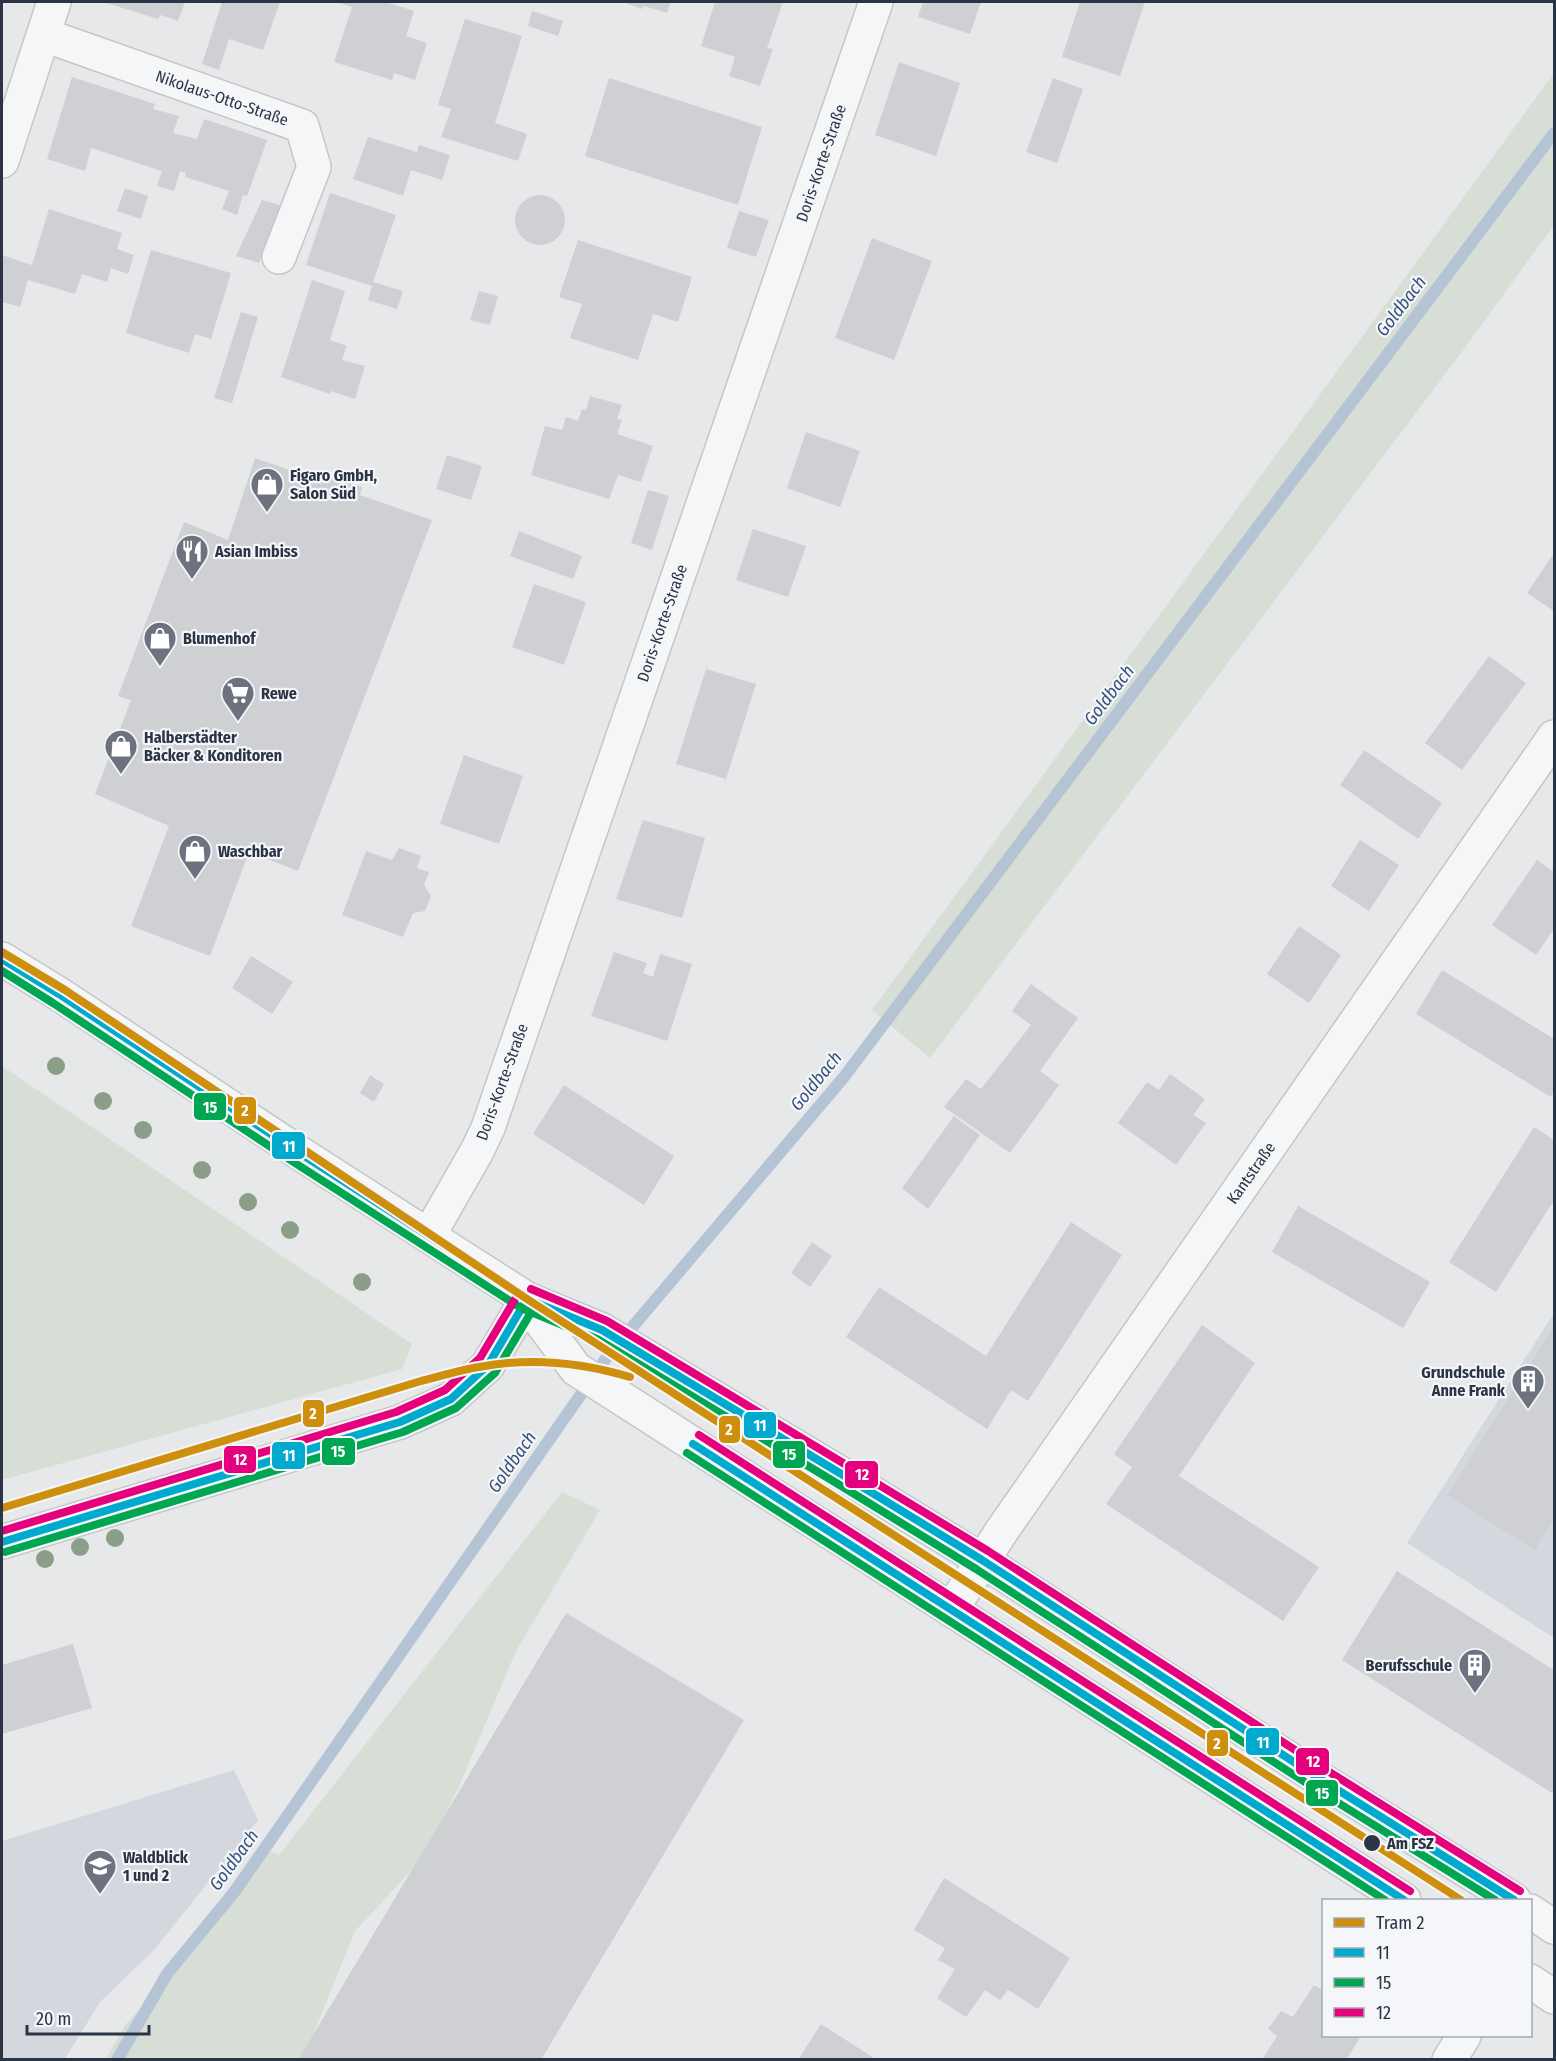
<svg xmlns="http://www.w3.org/2000/svg" width="1556" height="2061" viewBox="0 0 1556 2061" font-family="'Fira Sans Condensed',sans-serif">
<style>
.built{fill:#d4d7dd}
.green{fill:#d6ded6}
.lines{fill:none;stroke-linecap:round;stroke-linejoin:round}
.stream{stroke:#b4c4d5;stroke-width:12}
.building{fill:#ced0d3}
.minor-casing{stroke:#c4c6c8;stroke-width:36}
.minor{stroke:#f5f6f7;stroke-width:33}
.bus-1-casing{stroke:#f4f6f9;stroke-width:12}
.bus-2-casing{stroke:#f4f6f9;stroke-width:12}
.bus-3-casing{stroke:#f4f6f9;stroke-width:12}
.bus-1{stroke:#00a9ce;stroke-width:8}
.bus-2{stroke:#00a651;stroke-width:8}
.bus-3{stroke:#e5007d;stroke-width:8}
.tram-1-casing{stroke:#f4f6f9;stroke-width:12}
.tram-1{stroke:#ce8f0e;stroke-width:8}
.tree{fill:#8a9e88}
.stop-dot{fill:#2b3445;stroke:#f4f6f9;stroke-width:2}
.labels{text-anchor:middle;dominant-baseline:central;stroke-width:4.5;stroke-linejoin:round;paint-order:stroke}
.street-label{font-size:16px;fill:#2b3445;stroke:#f4f6f9}
.poi-label{font-size:16px;font-weight:bold;fill:#2b3445;stroke:#f4f6f9;text-anchor:start}
.stop-label{font-size:16px;font-weight:bold;fill:#2b3445;stroke:#f4f6f9;text-anchor:start}
.water-label{font-size:18px;font-style:italic;fill:#34527a;stroke:#f4f6f9}
.line-badge{stroke:#f4f6f9;stroke-width:2}
.badge-label{font-size:16px;text-anchor:middle;font-weight:bold;fill:#fff}
</style>
<rect width="100%" height="100%" fill="#e6e8ea"/>
<path class="built" d="M1554,1313V1638L1407,1543Z
M234,1770L258,1820L154,1950L100,2002L65,2059H2V1841Z"/>
<path class="green" d="M1554,73V225L1461,353L930,1058L872,1010Z
M2,1066L412,1344L402,1369L2,1480Z
M562,1492L600,1510L516,1651L460,1784L424,1857L355,1931L303,2059L105,2060L126,2024L183,1961L267,1851L279,1855Z"/>
<g class="lines">
<path class="stream" d="M117,2060L167,1974L235,1891L607,1357L844,1077L1554,133"/>
</g>
<path class="building" d="M103,2H185L178,21L160,15L158,19Z
M222,2H280L263,50L229,39L219,70L202,64Z
M336,2H385L414,11L406,36L427,43L415,80L394,73L392,80L334,62L352,7Z
M622,2H671L667,13L644,6L643,9Z
M715,2H783L767,48L773,49L760,86L729,76L735,57L701,46Z
M923,2H981L970,34L918,17Z
M1080,2H1145L1120,76L1062,57Z
M532,11L563,21L558,36L528,26Z
M465,19L522,36L495,123L527,134L518,161L441,137L451,109L438,105Z
M899,62L960,83L936,156L875,135Z
M72,77L155,104L153,109L179,116L173,133L197,139L204,119L267,140L247,196L243,195L237,215L222,209L229,191L185,177L186,173L180,171L174,191L157,186L162,171L91,148L85,171L47,159Z
M609,78L762,127L738,205L585,156Z
M1053,78L1083,89L1057,163L1026,152Z
M368,137L417,152L419,145L450,155L442,180L411,170L403,196L353,179Z
M125,188L148,196L141,219L117,211Z
M330,193L396,215L373,282L403,291L397,309L368,300L372,286L306,265Z
M515 220a25 25 0 1 1 50 0a25 25 0 1 1-50 0Z
M262,200L283,206L259,263L236,256Z
M49,209L122,233L117,249L134,255L128,274L111,268L107,282L82,274L75,294L28,280L20,307L2,302V255L32,265Z
M739,211L769,220L756,257L727,248Z
M872,238L932,261L894,360L835,338Z
M578,240L692,277L678,322L653,314L638,360L570,338L582,304L559,297Z
M151,250L231,273L211,339L195,334L189,353L126,333Z
M312,280L345,291L330,340L347,346L342,360L365,366L355,399L331,391L330,394L281,377Z
M479,291L498,296L490,325L470,320Z
M241,312L258,317L232,403L214,398Z
M590,396L622,405L617,419L622,420L617,434L653,446L641,482L618,475L609,499L531,475L545,426L562,430L566,417L578,421L582,409L586,410Z
M806,432L860,451L840,507L787,488Z
M447,455L482,466L471,500L436,489Z
M255,458L315,479L318,472L362,487L360,495L432,520L298,871L249,852L210,956L131,926L169,826L95,794L131,700L118,696L184,522L228,540Z
M648,490L669,496L652,550L631,543Z
M753,529L806,546L788,597L736,580Z
M519,531L582,556L573,579L510,556Z
M1554,553V611L1527,593Z
M534,584L586,602L564,665L512,647Z
M1489,656L1526,683L1462,770L1425,743Z
M706,669L756,684L726,779L676,764Z
M1364,750L1442,803L1418,839L1340,785Z
M464,755L523,776L499,844L440,824Z
M643,820L705,838L682,918L616,899Z
M1360,840L1399,865L1369,911L1331,886Z
M399,848L421,856L417,868L429,872L424,885L431,896L425,911L413,913L403,937L342,915L366,851L392,860Z
M1537,860L1554,872V929L1536,955L1492,925Z
M1299,926L1341,955L1309,1003L1267,974Z
M614,952L647,963L643,973L653,977L660,954L692,964L667,1041L591,1016Z
M251,956L293,982L272,1014L232,988Z
M1442,970L1554,1039V1091L1551,1097L1416,1014Z
M1031,984L1078,1018L1040,1071L1059,1085L1010,1153L944,1107L966,1079L981,1089L1031,1025L1012,1011Z
M1170,1074L1205,1099L1193,1115L1206,1123L1176,1165L1118,1123L1147,1082L1159,1090Z
M370,1075L384,1084L374,1102L360,1093Z
M564,1085L674,1156L644,1205L533,1134Z
M954,1116L980,1135L928,1209L902,1188Z
M1534,1127L1554,1140V1200L1496,1292L1449,1262Z
M1298,1206L1430,1282L1403,1328L1272,1252Z
M1071,1222L1122,1255L1028,1401L1011,1390L987,1429L846,1337L879,1287L986,1356Z
M812,1242L832,1256L810,1287L791,1273Z
M1202,1325L1255,1363L1179,1476L1319,1567L1283,1621L1106,1504L1132,1467L1114,1454Z
M1554,1326V1519L1535,1550L1447,1495Z
M1397,1571L1554,1670V1789L1552,1793L1342,1660Z
M566,1613L744,1720L541,2060H298Z
M73,1644L92,1708L2,1734V1665Z
M944,1878L1070,1958L1038,2009L1008,1990L1000,2000L985,1990L966,2017L937,1998L955,1969L938,1960L945,1948L914,1930Z
M1314,1985L1324,1991V2036H1361L1346,2060H1262L1277,2036L1268,2029L1281,2011L1293,2017Z
M821,2024L877,2060H798Z"/>
<g class="lines">
<defs>
<path id="minor" d="M44,35L302,126L314,167L279,257
M2,161L54,2
M2,959L59,994L301,1154L527,1299L602,1330L843,1475L982,1560L1317,1777L1514,1900
M429,1235L477,1151L488,1128L876,2
M527,1299L535,1314L576,1369L1404,1900
M2,1542L400,1422L451,1399L488,1365L527,1299
M951,1610L1001,1532L1554,737
M1530,1911L1554,1927
M1530,1981L1554,1997
M1449,2060L1464,2036"/>
</defs>
<use href="#minor" class="minor-casing"/>
<use href="#minor" class="minor"/>
<defs>
<path id="bus-1" d="M2,959L59,994L301,1154L527,1299L602,1330L843,1475L982,1560L1317,1777L1514,1900
M693,1444L1404,1900
M2,1542L400,1422L451,1399L488,1365L527,1299"/>
<path id="bus-2" d="M2,971L53,1003L295,1163L521,1308L597,1339L838,1484L976,1569L1311,1786L1495,1900
M687,1453L1385,1900
M5,1552L403,1432L456,1408L495,1373L536,1304"/>
<path id="bus-3" d="M531,1289L607,1321L848,1466L988,1551L1323,1768L1520,1891
M699,1435L1410,1891
M2,1531L396,1412L445,1390L480,1358L518,1294"/>
</defs>
<use href="#bus-1" class="bus-1-casing"/>
<use href="#bus-2" class="bus-2-casing"/>
<use href="#bus-3" class="bus-3-casing"/>
<use href="#bus-1" class="bus-1"/>
<use href="#bus-2" class="bus-2"/>
<use href="#bus-3" class="bus-3"/>
<defs>
<path id="tram-1" d="M2,952L65,990L527,1299L1461,1900
M2,1508L421,1381C441,1376 460,1370 479,1367C531,1357 580,1362 630,1377"/>
</defs>
<use href="#tram-1" class="tram-1-casing"/>
<use href="#tram-1" class="tram-1"/>
</g>
<g class="tree">
<circle cx="56" cy="1066" r="9"/>
<circle cx="103" cy="1101" r="9"/>
<circle cx="143" cy="1130" r="9"/>
<circle cx="202" cy="1170" r="9"/>
<circle cx="248" cy="1202" r="9"/>
<circle cx="290" cy="1230" r="9"/>
<circle cx="362" cy="1282" r="9"/>
<circle cx="115" cy="1538" r="9"/>
<circle cx="80" cy="1547" r="9"/>
<circle cx="45" cy="1559" r="9"/>
</g>
<defs>
<symbol id="shop-pin" viewBox="-11 -11 22 30"><path d="M0 17L-7.5 6A9.5 9.5 0 1 1 7.5 6Z" fill="#6c737f" stroke="#f4f6f9"/><path d="M-5-2.5h2.3a2.7 3.5 0 0 1 5.4 0H5L5.5 6h-11ZM-1.5-2.5h3a1.5 2.3 0 0 0-3 0Z" fill="#fff"/></symbol>
<symbol id="restaurant-pin" viewBox="-11 -11 22 30"><path d="M0 17L-7.5 6A9.5 9.5 0 1 1 7.5 6Z" fill="#6c737f" stroke="#f4f6f9"/><path d="M-5-6h1v4h1v-4h1v4h1v-4h1v5L-1.5 .5V6h-2V.5L-5-1ZM5-6V6H3V1.5H1.5Q1.5-4 5-6Z" fill="#fff"/></symbol>
<symbol id="supermarket-pin" viewBox="-11 -11 22 30"><path d="M0 17L-7.5 6A9.5 9.5 0 1 1 7.5 6Z" fill="#6c737f" stroke="#f4f6f9"/><path d="M-6-5.5h2.5l.6 2H6L4.5 2H-2.5L-4.4-4H-6ZM-1.5 3.2a1.3 1.3 0 1 0 .1 0ZM3 3.2a1.3 1.3 0 1 0 .1 0Z" fill="#fff"/></symbol>
<symbol id="building-pin" viewBox="-11 -11 22 30"><path d="M0 17L-7.5 6A9.5 9.5 0 1 1 7.5 6Z" fill="#6c737f" stroke="#f4f6f9"/><path d="M-4-6H4V6H1V3H-1V6H-4ZM-2.5-4.3h1.7v1.8h-1.7ZM.8-4.3h1.7v1.8H.8ZM-2.5-1h1.7V.8h-1.7ZM.8-1h1.7V.8H.8Z" fill="#fff"/></symbol>
<symbol id="school-pin" viewBox="-11 -11 22 30"><path d="M0 17L-7.5 6A9.5 9.5 0 1 1 7.5 6Z" fill="#6c737f" stroke="#f4f6f9"/><path d="M0-5L7-2L0 1L-7-2ZM-4 1L0 2.5L4 1V4Q0 6-4 4Z" fill="#fff"/></symbol>
</defs>
<g fill-rule="evenodd">
<use href="#shop-pin" x="248" y="465" width="38" height="52"/>
<use href="#restaurant-pin" x="173" y="532" width="38" height="52"/>
<use href="#shop-pin" x="141" y="619" width="38" height="52"/>
<use href="#supermarket-pin" x="219" y="674" width="38" height="52"/>
<use href="#shop-pin" x="102" y="727" width="38" height="52"/>
<use href="#shop-pin" x="176" y="832" width="38" height="52"/>
<use href="#building-pin" x="1509" y="1362" width="38" height="52"/>
<use href="#building-pin" x="1456" y="1646" width="38" height="52"/>
<use href="#school-pin" x="81" y="1847" width="38" height="52"/>
</g>
<circle class="stop-dot" cx="1372" cy="1843" r="9"/>
<g class="labels">
<g class="street-label">
<text transform="translate(222 98) rotate(19)">Nikolaus-Otto-Straße</text>
<text transform="translate(821 163) rotate(-71)">Doris-Korte-Straße</text>
<text transform="translate(662 623) rotate(-71)">Doris-Korte-Straße</text>
<text transform="translate(502 1082) rotate(-70)">Doris-Korte-Straße</text>
<text transform="translate(1251 1173) rotate(-55)">Kantstraße</text>
</g>
<g class="poi-label">
<text x="290" y="475">Figaro GmbH,<tspan x="290" dy="18">Salon Süd</tspan></text>
<text x="215" y="551">Asian Imbiss</text>
<text x="183" y="638">Blumenhof</text>
<text x="261" y="693">Rewe</text>
<text x="144" y="737">Halberstädter<tspan x="144" dy="18">Bäcker &amp; Konditoren</tspan></text>
<text x="218" y="851">Waschbar</text>
<text x="1505" y="1372" text-anchor="end">Grundschule<tspan x="1505" dy="18">Anne Frank</tspan></text>
<text x="1452" y="1665" text-anchor="end">Berufsschule</text>
<text x="123" y="1857">Waldblick<tspan x="123" dy="18">1 und 2</tspan></text>
</g>
<g class="stop-label">
<text x="1387" y="1843">Am FSZ</text>
</g>
<g class="water-label">
<text transform="translate(1401 306) rotate(-53)">Goldbach</text>
<text transform="translate(1109 695) rotate(-53)">Goldbach</text>
<text transform="translate(816 1081) rotate(-51)">Goldbach</text>
<text transform="translate(512 1462) rotate(-55)">Goldbach</text>
<text transform="translate(234 1860) rotate(-54)">Goldbach</text>
</g>
</g>
<g class="line-badge">
<rect x="193" y="1092" width="34" height="29" rx="6" fill="#00a651"/>
<rect x="233" y="1096" width="24" height="29" rx="6" fill="#ce8f0e"/>
<rect x="271" y="1131" width="35" height="29" rx="6" fill="#00a9ce"/>
<rect x="302" y="1399" width="23" height="29" rx="6" fill="#ce8f0e"/>
<rect x="743" y="1411" width="34" height="28" rx="6" fill="#00a9ce"/>
<rect x="718" y="1415" width="23" height="29" rx="6" fill="#ce8f0e"/>
<rect x="321" y="1437" width="35" height="29" rx="6" fill="#00a651"/>
<rect x="772" y="1440" width="34" height="29" rx="6" fill="#00a651"/>
<rect x="271" y="1441" width="35" height="29" rx="6" fill="#00a9ce"/>
<rect x="223" y="1445" width="34" height="29" rx="6" fill="#e5007d"/>
<rect x="844" y="1460" width="35" height="29" rx="6" fill="#e5007d"/>
<rect x="1245" y="1727" width="35" height="29" rx="6" fill="#00a9ce"/>
<rect x="1206" y="1729" width="23" height="28" rx="6" fill="#ce8f0e"/>
<rect x="1295" y="1747" width="35" height="29" rx="6" fill="#e5007d"/>
<rect x="1305" y="1779" width="34" height="28" rx="6" fill="#00a651"/>
</g>
<g class="badge-label">
<text x="210" y="1113">15</text>
<text x="245" y="1116">2</text>
<text x="289" y="1152">11</text>
<text x="313" y="1419">2</text>
<text x="760" y="1431">11</text>
<text x="729" y="1435">2</text>
<text x="338" y="1457">15</text>
<text x="789" y="1460">15</text>
<text x="289" y="1461">11</text>
<text x="240" y="1465">12</text>
<text x="862" y="1480">12</text>
<text x="1263" y="1748">11</text>
<text x="1217" y="1749">2</text>
<text x="1313" y="1767">12</text>
<text x="1322" y="1799">15</text>
</g>
<rect width="1556" height="2061" fill="none" stroke="#2b3445" stroke-width="6"/>
<rect x="1322" y="1899" width="210" height="138" fill="#f4f6f9" stroke="#a4a8b1" stroke-width="1.5"/>
<rect x="1334" y="1918" width="30" height="9" fill="#ce8f0e" stroke="#a4a8b1" stroke-width="1.5"/>
<text x="1376" y="1929" font-size="18" fill="#2b3445">Tram 2</text>
<rect x="1334" y="1948" width="30" height="9" fill="#00a9ce" stroke="#a4a8b1" stroke-width="1.5"/>
<text x="1376" y="1959" font-size="18" fill="#2b3445">11</text>
<rect x="1334" y="1978" width="30" height="9" fill="#00a651" stroke="#a4a8b1" stroke-width="1.5"/>
<text x="1376" y="1989" font-size="18" fill="#2b3445">15</text>
<rect x="1334" y="2008" width="30" height="9" fill="#e5007d" stroke="#a4a8b1" stroke-width="1.5"/>
<text x="1376" y="2019" font-size="18" fill="#2b3445">12</text>
<path d="M27 2025v9h122v-9" fill="none" stroke="#2b3445" stroke-width="3"/>
<text x="36" y="2025" font-size="18" fill="#2b3445" stroke="#f4f6f9" stroke-width="4.5" paint-order="stroke">20 m</text>
</svg>
